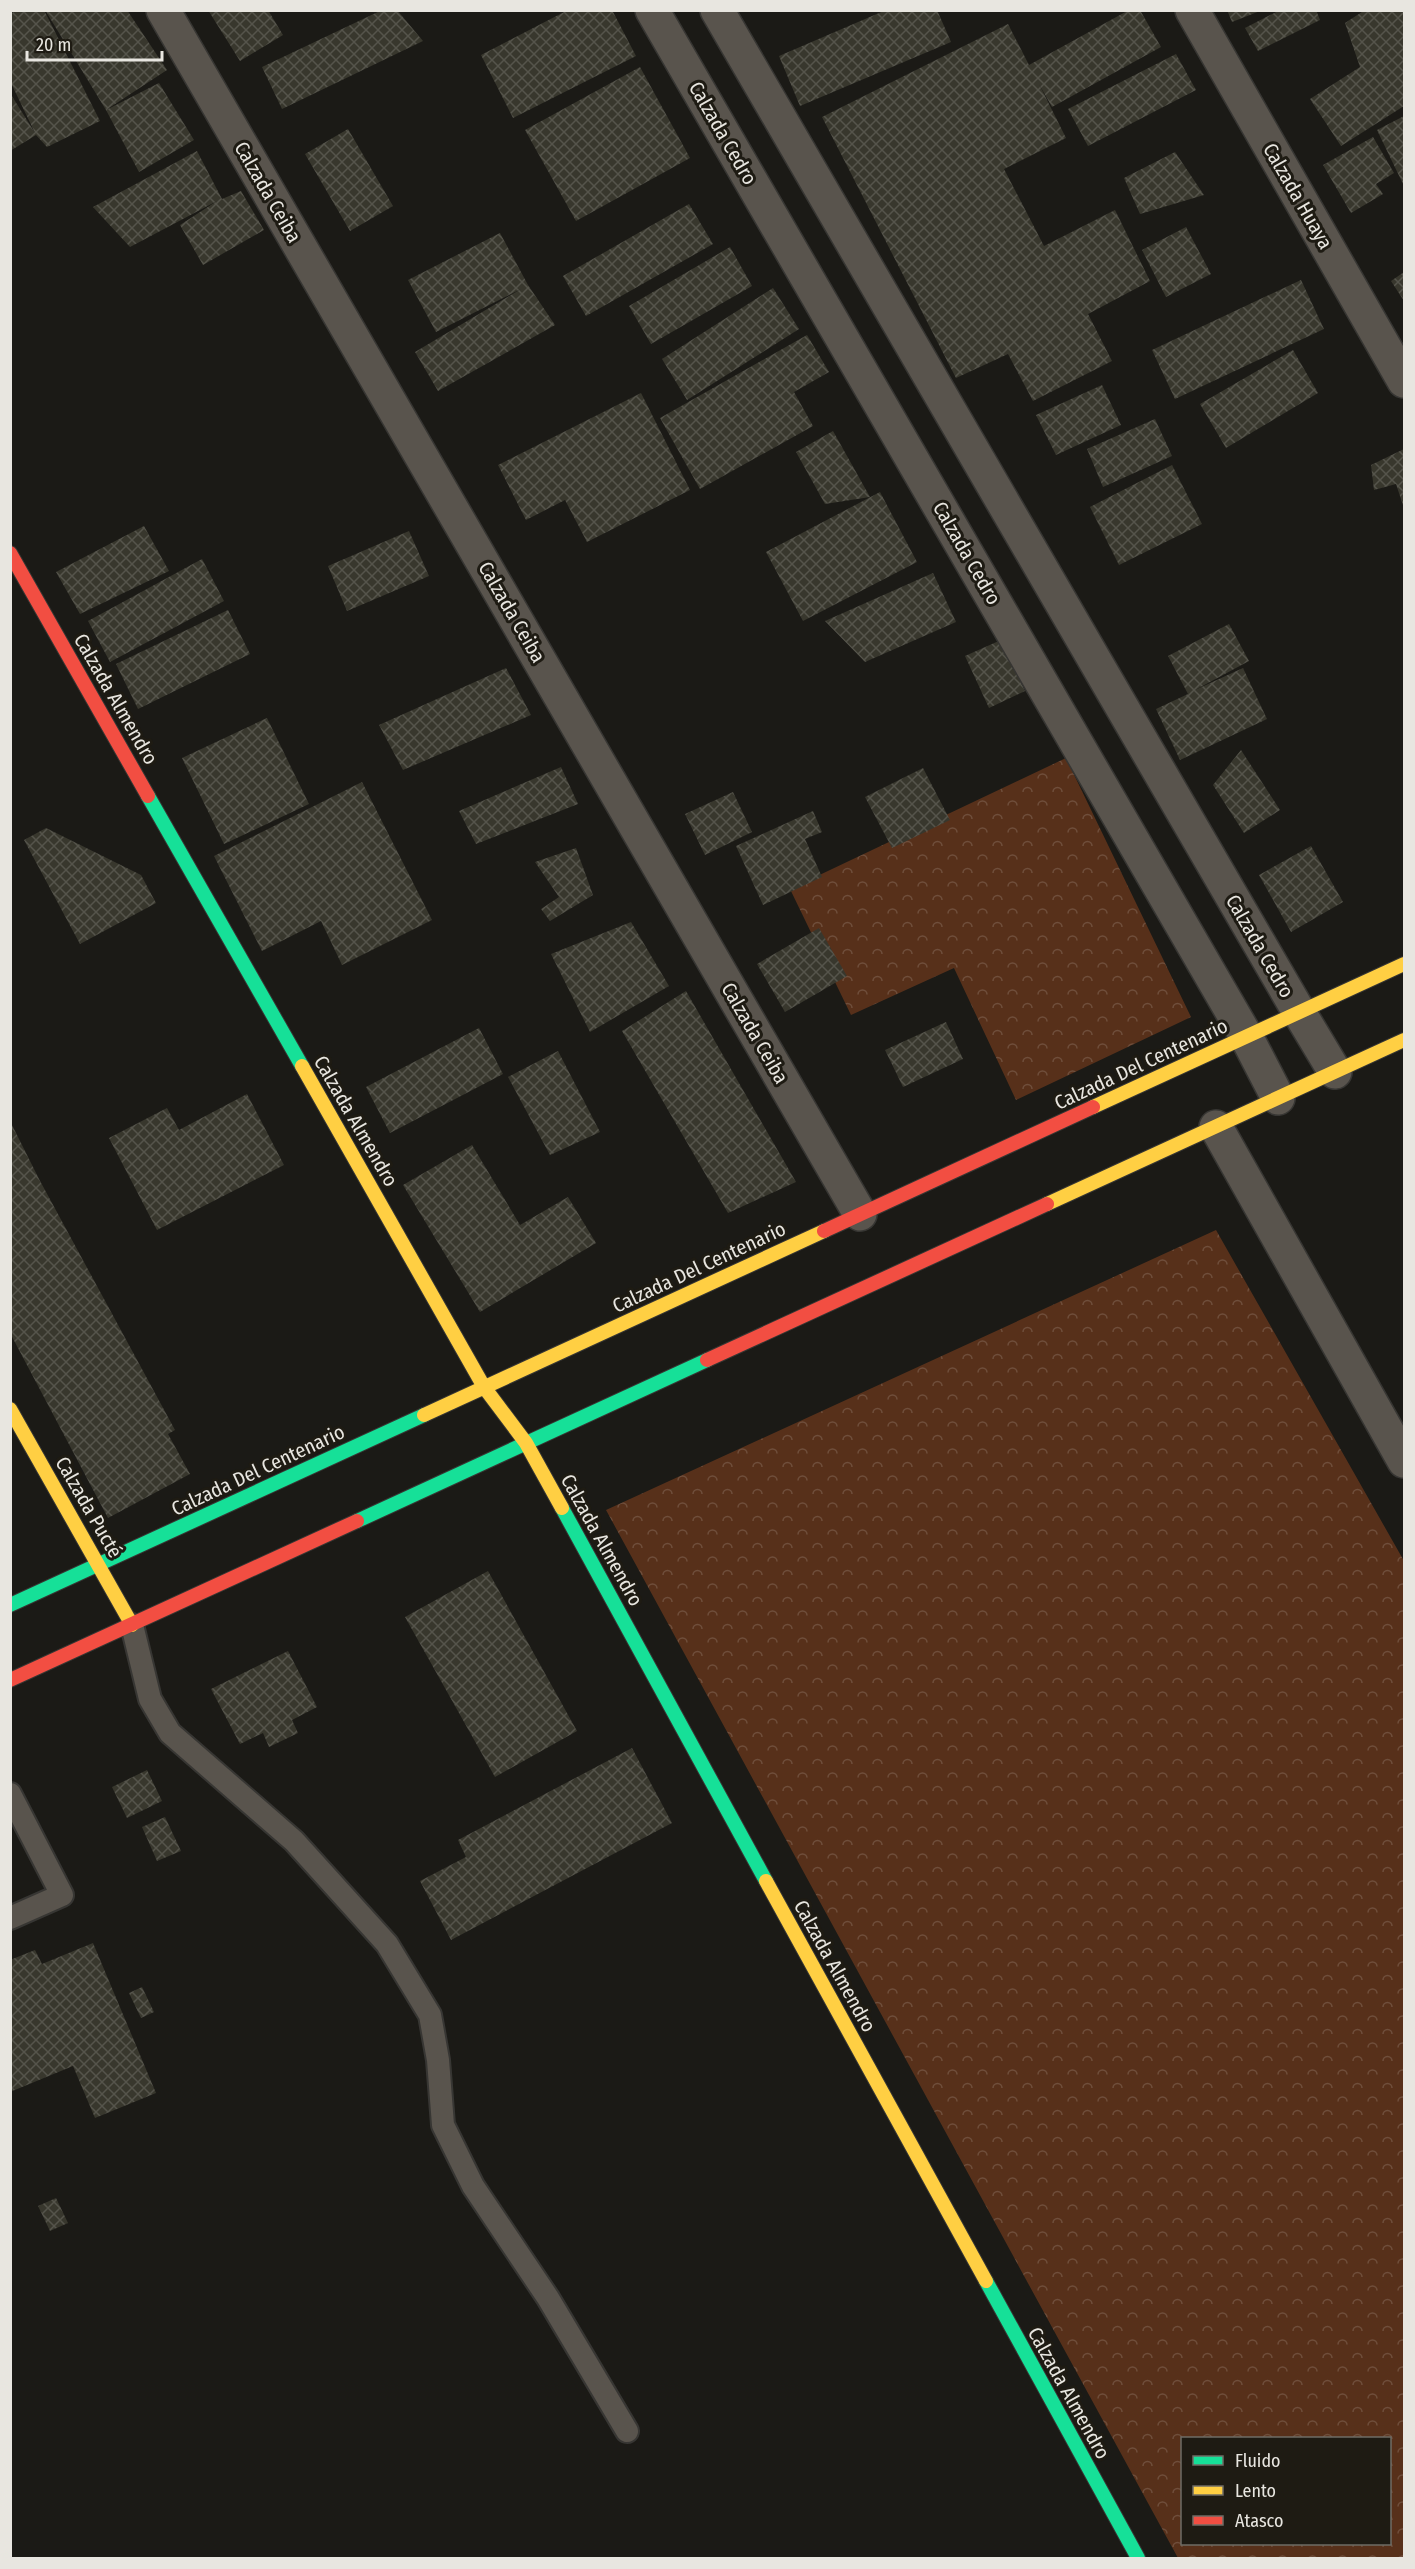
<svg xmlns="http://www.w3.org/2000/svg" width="1415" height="2569" viewBox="0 0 1415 2569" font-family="'Fira Sans Condensed',sans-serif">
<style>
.forest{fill:url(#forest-crowns);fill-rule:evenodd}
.building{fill:url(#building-cross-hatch)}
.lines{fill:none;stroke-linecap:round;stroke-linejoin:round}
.lane-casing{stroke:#373633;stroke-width:26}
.street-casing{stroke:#373633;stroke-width:36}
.fast-casing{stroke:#373633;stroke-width:16}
.slow-casing{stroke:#373633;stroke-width:16}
.jam-casing{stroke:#373633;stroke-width:16}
.lane{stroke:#59544d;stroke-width:22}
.street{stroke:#59544d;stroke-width:33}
.fast{stroke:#16e098;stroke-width:14}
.slow{stroke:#ffcf43;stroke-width:14}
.jam{stroke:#f24e42;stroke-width:14}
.labels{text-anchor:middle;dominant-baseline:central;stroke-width:6;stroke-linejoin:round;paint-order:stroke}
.street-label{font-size:20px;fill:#e8e6e0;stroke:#1e1b13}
</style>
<defs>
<pattern id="forest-crowns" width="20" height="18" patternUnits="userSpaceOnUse" patternTransform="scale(1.5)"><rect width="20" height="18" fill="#57301a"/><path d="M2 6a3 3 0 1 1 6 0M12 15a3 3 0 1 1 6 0" fill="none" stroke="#6f4e3b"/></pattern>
<pattern id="building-cross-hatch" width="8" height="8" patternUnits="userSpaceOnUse" patternTransform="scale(1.5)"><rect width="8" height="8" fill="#38372d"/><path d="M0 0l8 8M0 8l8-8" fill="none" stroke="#55544b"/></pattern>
</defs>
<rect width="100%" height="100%" fill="#1b1a16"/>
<path class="forest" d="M1066,758L1191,1017L1016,1100L954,968L851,1015L790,889Z
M1216,1230L1404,1561V2558H1178L606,1510ZM1182,2438H1390V2544H1182Z"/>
<path class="building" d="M17,10H44L100,121L47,147L36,135L10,151V93L35,133L10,81V14Z
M45,10H127L167,70L106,110Z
M208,10H268L283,35L240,61Z
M382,10H397L423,41L282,109L262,67Z
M568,10H612L636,56L513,118L481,55Z
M886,10H937L951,42L800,106L779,56Z
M1129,10H1140L1161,47L1052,107L1039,84L1066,138L1004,169L1044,246L1115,210L1150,281L1088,314L1112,361L1033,401L1008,354L956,378L822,117L1008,24L1029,65Z
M1227,10H1260V11L1232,22Z
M1280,10H1316L1320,20L1258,51L1245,28Z
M1365,10H1404V106L1341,146L1310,99L1360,67L1345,23Z
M1176,54L1196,90L1088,146L1068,109Z
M640,67L690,158L576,221L525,130Z
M159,83L194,140L139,172L106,110Z
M1404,116V186L1377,130Z
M348,129L393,206L350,231L305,154Z
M1373,137L1394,173L1376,184L1383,194L1351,213L1323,165Z
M197,151L222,199L241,191L264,230L203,265L180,225L217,201L130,247L93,207Z
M1175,152L1204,195L1140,214L1124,178Z
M689,204L713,244L586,316L563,276Z
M1186,227L1211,274L1166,297L1142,250Z
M500,233L528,285L555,325L438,391L415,352L521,289L436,332L408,280Z
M730,247L752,286L651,344L629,306Z
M1404,272V301L1391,281Z
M1301,280L1324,329L1175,399L1152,350Z
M773,288L799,329L687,400L662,359Z
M807,335L829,372L794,392L813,426L700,489L660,418Z
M1293,350L1318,393L1226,448L1200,404Z
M1102,385L1121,425L1056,455L1036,415Z
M641,393L690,490L587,542L565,500L526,520L498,465Z
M1155,419L1172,456L1103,487L1087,449Z
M833,431L870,497L825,504L796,452Z
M1404,449V508L1396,484L1374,490L1371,465Z
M1172,465L1202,524L1119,565L1090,507Z
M880,492L917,562L803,621L766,552Z
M144,526L169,571L80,614L56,572Z
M409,531L429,576L347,611L328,566Z
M202,559L224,601L110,662L88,621Z
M933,573L956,622L865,662L825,621Z
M228,610L250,654L138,709L116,664Z
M1229,624L1249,661L1195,690L1243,668L1267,719L1180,760L1156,709L1188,694L1168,656Z
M1001,640L1025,691L989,708L965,656Z
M506,668L531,715L403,770L379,725Z
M267,718L309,804L224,844L182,758Z
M1241,750L1280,810L1244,833L1213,785Z
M561,767L578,804L476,844L459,811Z
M923,768L950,820L892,848L865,797Z
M362,782L432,920L342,965L321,921L262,951L214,856Z
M733,792L752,832L705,855L685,814Z
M813,811L822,832L805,839L822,877L763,905L736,846Z
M46,828L141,875L156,903L80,944L24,840Z
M1311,846L1343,902L1291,932L1259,875Z
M576,848L593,895L550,921L541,909L559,897L535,862Z
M631,922L669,986L590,1032L551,954Z
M819,928L847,976L785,1012L757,964Z
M686,991L796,1182L728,1213L622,1031Z
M946,1022L963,1059L903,1087L885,1050Z
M479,1028L503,1074L390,1133L366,1087Z
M558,1051L600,1132L550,1155L508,1077Z
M247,1094L284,1165L157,1230L109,1138L167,1108L179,1130Z
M10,1121L39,1179L175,1430L168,1434L190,1474L108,1518L10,1333Z
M472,1145L520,1225L568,1197L596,1243L480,1312L403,1185Z
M488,1571L577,1731L495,1777L405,1617Z
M288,1651L317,1707L292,1720L298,1733L269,1747L263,1733L240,1744L211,1689Z
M632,1748L672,1823L451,1940L420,1881L466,1857L458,1840Z
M147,1770L162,1801L127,1818L112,1787Z
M165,1817L181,1851L157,1861L142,1827Z
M93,1943L156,2093L95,2118L73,2066L10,2092V1960L35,1950L42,1964Z
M142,1987L154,2012L141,2018L129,1993Z
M56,2198L68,2223L50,2231L38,2206Z"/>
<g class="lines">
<defs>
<path id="lane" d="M132,1625L150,1699L170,1733L294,1841L387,1944L430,2015L438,2060L443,2125L473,2186L548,2298L627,2431
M10,1794L62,1895L10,1918"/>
<path id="street" d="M163,10L860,1214
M652,10L1246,1036L1278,1098
M717,10L1299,1012L1335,1072
M1192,10L1404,381
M1216,1127L1404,1461"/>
<path id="fast" d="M148,796L302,1066
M562,1508L766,1881
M357,1521L707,1360
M10,1605L424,1415
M986,2281L1138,2558"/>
<path id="slow" d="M302,1066L484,1387L526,1443L562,1508
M1093,1107L1404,964
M1047,1204L1404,1040
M10,1409L132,1625
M424,1415L824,1231
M766,1881L986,2281"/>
<path id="jam" d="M10,553L148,796
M824,1231L1093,1107
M707,1360L1047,1204
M10,1680L357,1521"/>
</defs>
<use href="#lane" class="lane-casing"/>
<use href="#street" class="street-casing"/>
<use href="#fast" class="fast-casing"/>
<use href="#slow" class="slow-casing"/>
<use href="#jam" class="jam-casing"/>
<use href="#lane" class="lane"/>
<use href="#street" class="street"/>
<use href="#fast" class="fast"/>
<use href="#slow" class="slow"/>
<use href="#jam" class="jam"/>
</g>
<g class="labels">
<g class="street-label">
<text transform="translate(723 133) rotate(60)">Calzada Cedro</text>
<text transform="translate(268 192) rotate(60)">Calzada Ceiba</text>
<text transform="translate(1298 196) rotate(60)">Calzada Huaya</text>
<text transform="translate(967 553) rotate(60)">Calzada Cedro</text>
<text transform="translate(512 612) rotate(60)">Calzada Ceiba</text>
<text transform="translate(116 699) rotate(60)">Calzada Almendro</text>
<text transform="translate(1260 946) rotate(60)">Calzada Cedro</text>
<text transform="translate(755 1033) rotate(60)">Calzada Ceiba</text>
<text transform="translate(1141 1064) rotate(-25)">Calzada Del Centenario</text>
<text transform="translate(356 1121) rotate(60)">Calzada Almendro</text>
<text transform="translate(699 1267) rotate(-25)">Calzada Del Centenario</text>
<text transform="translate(258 1470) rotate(-25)">Calzada Del Centenario</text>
<text transform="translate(89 1507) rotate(60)">Calzada Pucté</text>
<text transform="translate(602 1540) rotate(61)">Calzada Almendro</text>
<text transform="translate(835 1966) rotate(61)">Calzada Almendro</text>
<text transform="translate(1069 2393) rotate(61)">Calzada Almendro</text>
</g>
</g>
<rect width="1415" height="2569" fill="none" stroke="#e8e6e0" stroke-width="24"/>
<rect x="1181" y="2437" width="210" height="108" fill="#1e1b13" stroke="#6f6c65" stroke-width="1.5"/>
<rect x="1193" y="2456" width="30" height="9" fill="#16e098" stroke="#6f6c65" stroke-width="1.5"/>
<text x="1235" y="2467" font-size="18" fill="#e8e6e0">Fluido</text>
<rect x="1193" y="2486" width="30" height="9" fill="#ffcf43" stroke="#6f6c65" stroke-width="1.5"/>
<text x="1235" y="2497" font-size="18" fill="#e8e6e0">Lento</text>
<rect x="1193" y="2516" width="30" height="9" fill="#f24e42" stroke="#6f6c65" stroke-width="1.5"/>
<text x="1235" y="2527" font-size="18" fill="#e8e6e0">Atasco</text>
<path d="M27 51v9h135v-9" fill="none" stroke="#e8e6e0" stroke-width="3"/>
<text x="36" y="51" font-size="18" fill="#e8e6e0" stroke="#1e1b13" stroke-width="4.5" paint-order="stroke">20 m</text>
</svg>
